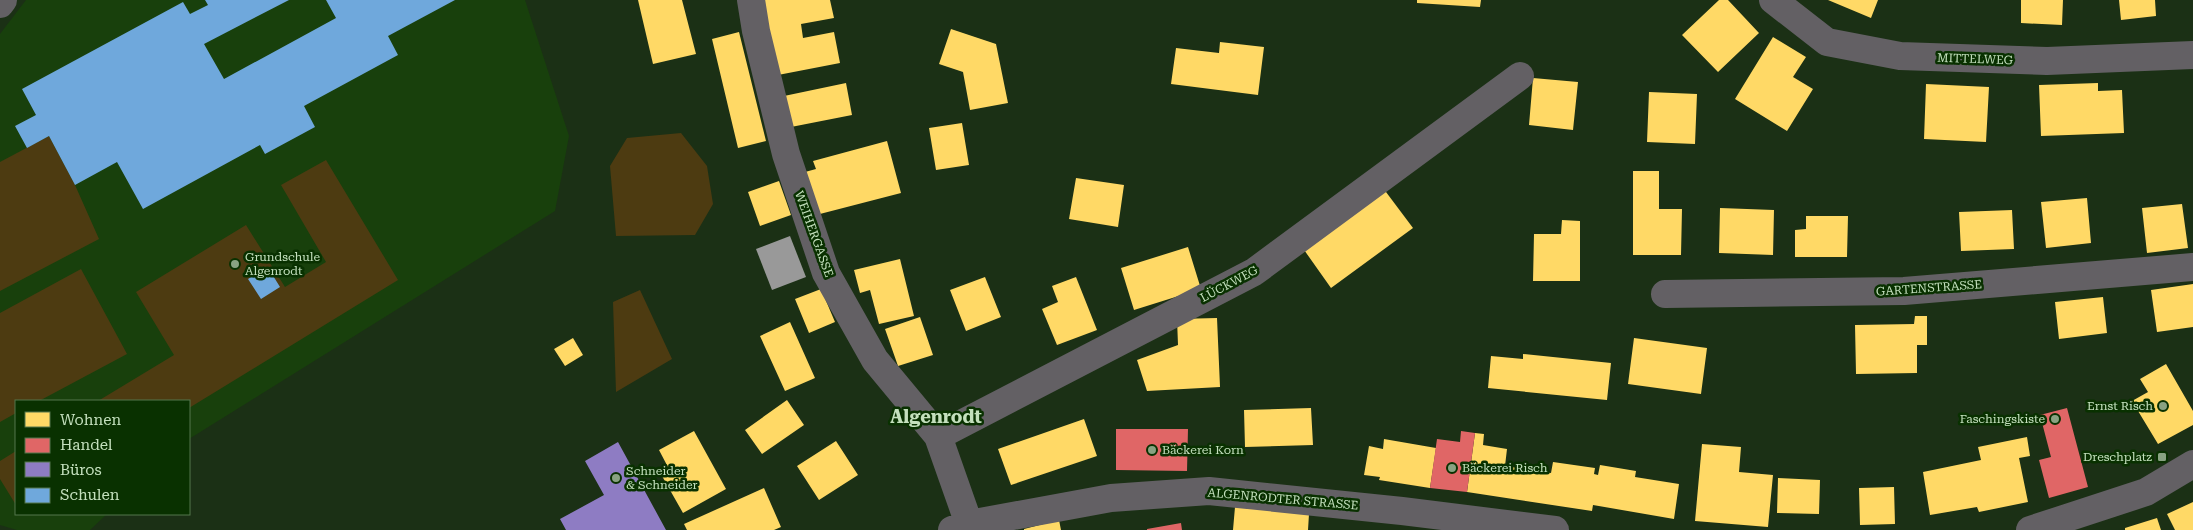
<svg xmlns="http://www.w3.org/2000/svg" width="2193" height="530" viewBox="0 0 2193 530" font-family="'Roboto Serif',serif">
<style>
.built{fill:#18400c}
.green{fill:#4d3b11}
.homes{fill:#ffd966}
.shops{fill:#e06666}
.offices{fill:#8e7cc3}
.schools{fill:#6fa8dc}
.industry{fill:#999}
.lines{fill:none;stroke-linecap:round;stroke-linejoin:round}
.minor{stroke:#636064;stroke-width:28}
.poi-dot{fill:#89a282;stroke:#093100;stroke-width:2}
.labels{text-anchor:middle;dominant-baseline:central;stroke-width:5;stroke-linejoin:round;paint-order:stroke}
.street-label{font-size:12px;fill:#c4e0bd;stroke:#093100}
.poi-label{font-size:12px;fill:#c4e0bd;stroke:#093100;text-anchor:start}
.district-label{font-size:18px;font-weight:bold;fill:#c4e0bd;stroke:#093100}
</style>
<rect width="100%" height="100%" fill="#1b3015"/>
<path class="built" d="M26,0H525L569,136L555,211L189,439V401H16V514H107L90,530H17L0,525V34Z"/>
<path class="green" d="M681,133L707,166L713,204L695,235L616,236L610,166L627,138Z
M49,136L75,185L99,239L0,291V162Z
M326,160L398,280L189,408V401H98L174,355L136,292L246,225L285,287L326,262L281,185Z
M81,269L127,354L39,401H16V413L0,422V313Z
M640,290L672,359L616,392L613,302Z
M16,451V505L0,479V461Z"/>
<path class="homes" d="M638,0H682L696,54L653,64Z
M763,0H830L834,18L801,24L803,38L834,32L840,63L778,75Z
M1417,0H1481L1480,7L1417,3Z
M1719,0H1728L1759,33L1718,72L1682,35Z
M1828,0H1878L1871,18Z
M2021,0H2063L2062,25L2021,23Z
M2119,0H2155L2156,16L2121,20Z
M951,29L996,44L1008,103L970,110L963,72L939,64Z
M739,32L766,141L738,148L712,39Z
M1773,37L1806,57L1793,77L1813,89L1787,131L1735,99Z
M1220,42L1264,47L1258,95L1171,84L1176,48L1219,53Z
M1533,78L1578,82L1573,130L1529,125Z
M846,83L852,115L791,127L784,96Z
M2098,83V91L2122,90L2124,133L2041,136L2039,85Z
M1926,84L1989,87L1986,142L1924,139Z
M1649,92L1697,94L1695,144L1647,142Z
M962,123L969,165L936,170L929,128Z
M887,141L901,193L816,215L805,172L816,169L813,161Z
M1633,171H1659V209H1682L1681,255H1633Z
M1076,178L1124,185L1118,227L1069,219Z
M779,181L791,215L760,226L748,192Z
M1383,188L1413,228L1331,288L1302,247Z
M2087,198L2091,243L2046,248L2041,202Z
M2182,204L2188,248L2147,253L2142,208Z
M1720,208L1774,210L1773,255L1719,253Z
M2012,210L2014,249L1961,251L1959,212Z
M1806,216H1848L1847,257H1795V230L1806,229Z
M1562,220L1580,221V281H1533L1534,234H1561Z
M1188,247L1201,289L1134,310L1121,268Z
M900,259L914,316L879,324L870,290L860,293L854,270Z
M985,277L1001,317L966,331L950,290Z
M1076,277L1097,330L1057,345L1042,309L1058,302L1052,286Z
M2193,284V327L2157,332L2151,290Z
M821,289L835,322L809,333L795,299Z
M2103,297L2107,333L2059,339L2055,302Z
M1915,316H1927V345H1917V373L1856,374L1855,325L1914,324Z
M920,317L933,355L898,366L885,329Z
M1217,318L1220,387L1147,391L1137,360L1178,345L1177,319Z
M790,322L815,378L785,391L760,336Z
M573,338L583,355L565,366L554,349Z
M1634,338L1707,348L1701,394L1628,384Z
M1523,354L1611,363L1607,400L1488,388L1491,356L1523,359Z
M2166,364L2193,411V425L2158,444L2132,401L2148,392L2140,379Z
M787,400L804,425L762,454L745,430Z
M1311,408L1313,445L1245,447L1244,410Z
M1084,419L1097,456L1011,485L998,449Z
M694,431L726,489L683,513L662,476L670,471L659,450Z
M1475,433L1484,434L1483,445L1507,449L1505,466L1551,473L1553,462L1595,468L1594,474L1598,475L1600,465L1636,471L1635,477L1679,484L1674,519L1593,505L1592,511L1467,492Z
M2027,437L2030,456L2019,458L2028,502L1979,512L1977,507L1930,515L1923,472L1981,460L1978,447Z
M1384,439L1436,448L1430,488L1379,480L1380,477L1364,475L1369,446L1383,449Z
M836,441L858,475L819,500L797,466Z
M1702,444L1741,447L1739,472L1773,475L1768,527L1695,521Z
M1778,478L1820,480L1819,514L1777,513Z
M1894,487L1895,524L1860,525L1859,488Z
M764,488L781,527L774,530H687L684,524Z
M2193,502V530H2175L2167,514Z
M1235,507L1309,514L1308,530H1233Z
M2157,518L2161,530H2125V528Z
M1059,520L1061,530H1024V529Z"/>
<path class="shops" d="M2067,408L2088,487L2049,498L2039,460L2051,457L2040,415Z
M1116,429H1188L1187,471L1116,470Z
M1461,431L1475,433L1467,492L1430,488L1437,439L1460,442Z
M1181,523L1182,530H1147V529Z"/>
<path class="offices" d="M618,442L666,530H566L560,519L604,495L585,461Z"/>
<path class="schools" d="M205,0H289L204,44L224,79L336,18L326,0H455L388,36L398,55L304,106L315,127L265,154L260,145L143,209L117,162L75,185L49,136L27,148L15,126L36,115L22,89L183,2L190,14L208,5Z
M260,271L263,277L272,274L280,287L261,299L248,279Z"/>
<path class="industry" d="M790,236L806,277L772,290L756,249Z"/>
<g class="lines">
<path class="minor" d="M751,0L756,31L786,154L826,273L875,360L938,436L969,524
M1773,0L1827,42L1900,56L2047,61L2193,55
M0,4L3,0
M1665,294L1904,291L2193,267
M938,436L1254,272L1520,76
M952,530L969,524L1111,498L1209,491L1402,511L1555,530
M2030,530L2146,492L2193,464"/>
</g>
<g class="poi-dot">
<circle cx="235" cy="264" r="5"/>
<circle cx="2163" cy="406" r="5"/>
<circle cx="2055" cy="419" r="5"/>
<circle cx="1152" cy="450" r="5"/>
<rect x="2157" y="452" width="10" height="10" rx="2.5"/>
<circle cx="1452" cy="468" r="5"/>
<circle cx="616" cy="478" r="5"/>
</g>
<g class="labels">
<g class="street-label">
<text transform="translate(1975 59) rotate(2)">MITTELWEG</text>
<text transform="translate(814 234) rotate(70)">WEIHERGASSE</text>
<text transform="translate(1229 284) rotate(-28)">LÜCKWEG</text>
<text transform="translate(1929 288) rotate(-4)">GARTENSTRASSE</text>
<text transform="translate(1283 499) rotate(5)">ALGENRODTER STRASSE</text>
</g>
<g class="poi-label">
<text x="245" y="257">Grundschule<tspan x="245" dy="14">Algenrodt</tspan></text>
<text x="2153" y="406" text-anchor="end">Ernst Risch</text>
<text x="2045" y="419" text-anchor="end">Faschingskiste</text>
<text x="1162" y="450">Bäckerei Korn</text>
<text x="2152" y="457" text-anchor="end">Dreschplatz</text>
<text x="1462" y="468">Bäckerei Risch</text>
<text x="626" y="471">Schneider<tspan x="626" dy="14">&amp; Schneider</tspan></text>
</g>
<g class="district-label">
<text x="936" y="416">Algenrodt</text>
</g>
</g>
<rect x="15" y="400" width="175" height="115" fill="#093100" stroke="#54774c"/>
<rect x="25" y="412" width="25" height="15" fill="#ffd966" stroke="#54774c"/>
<text x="60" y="425" font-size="15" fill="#c4e0bd">Wohnen</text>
<rect x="25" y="438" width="25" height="15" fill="#e06666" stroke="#54774c"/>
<text x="60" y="450" font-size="15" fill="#c4e0bd">Handel</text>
<rect x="25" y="462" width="25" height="15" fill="#8e7cc3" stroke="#54774c"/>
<text x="60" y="475" font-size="15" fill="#c4e0bd">Büros</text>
<rect x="25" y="488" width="25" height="15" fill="#6fa8dc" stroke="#54774c"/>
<text x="60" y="500" font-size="15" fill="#c4e0bd">Schulen</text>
</svg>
